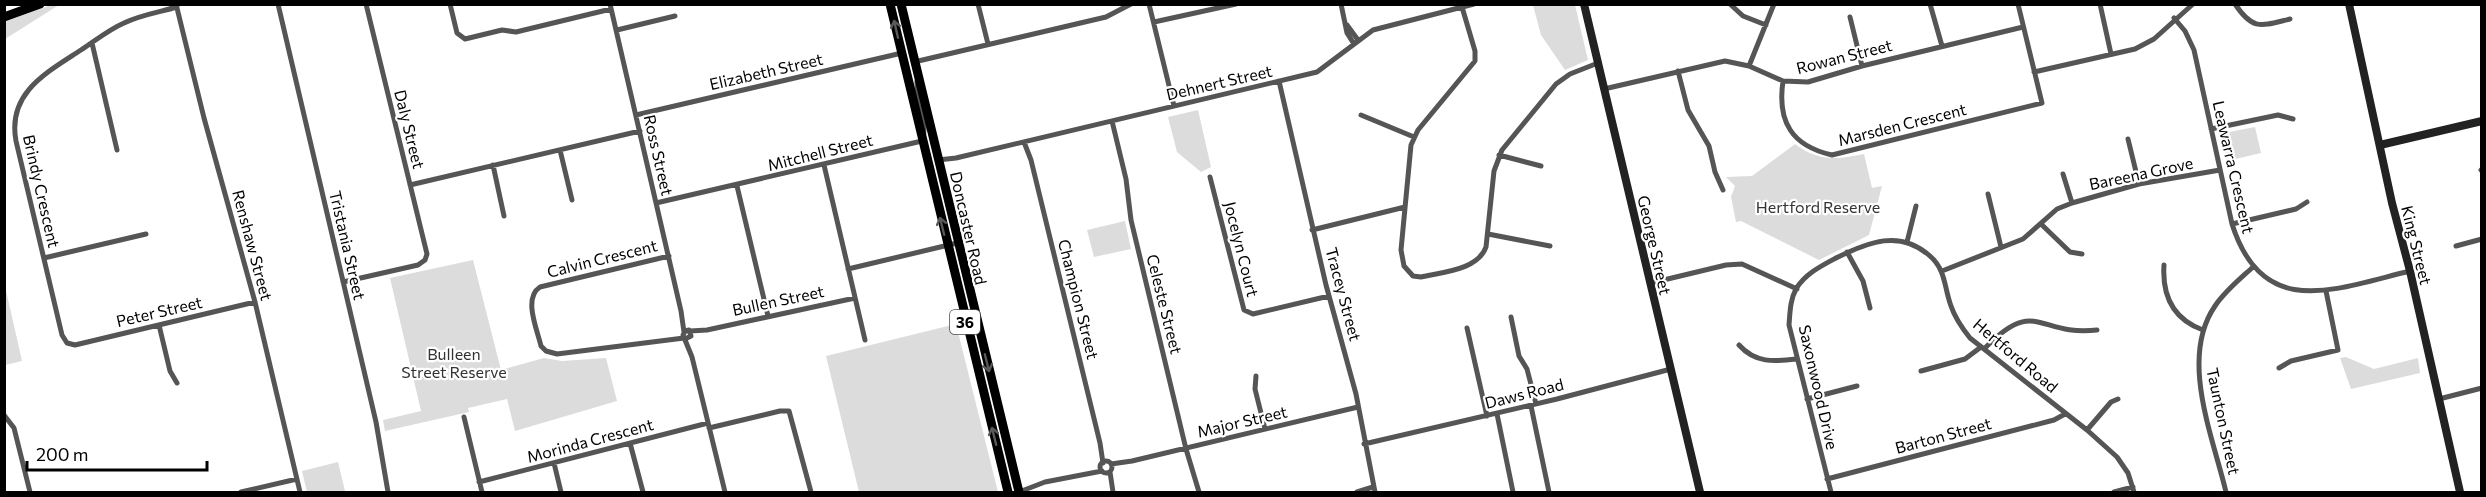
<svg xmlns="http://www.w3.org/2000/svg" width="2486" height="497" viewBox="0 0 2486 497" font-family="Commissioner,sans-serif">
<style>
.green{fill:#dcdcdc}
.lines{fill:none;stroke-linecap:round;stroke-linejoin:round}
.street{stroke:#555;stroke-width:5}
.secondary{stroke:#222;stroke-width:8}
.primary{stroke:#000;stroke-width:9}
.oneway{stroke:#595959}
.labels{text-anchor:middle;dominant-baseline:central;stroke-width:4.5;stroke-linejoin:round;paint-order:stroke}
.shield{fill:#fff;stroke:#4c4c4c;stroke-width:1.5}
.shield-label{font-size:15px;font-weight:bold;fill:#000}
.street-label{font-size:16px;fill:#000;stroke:#fff}
.park-label{font-size:16px;fill:#333;stroke:#fff}
</style>
<rect width="100%" height="100%" fill="#fff"/>
<path class="green" d="M51,5H59L5,39L4,22Z
M1533,5H1575L1588,60L1565,70L1541,35Z
M1198,110L1211,167L1201,172L1177,152L1168,117Z
M2255,127L2261,153L2227,161L2222,137L2224,133Z
M1795,144C1817,161 1837,160 1864,154L1872,188L1882,186L1869,235L1819,260L1741,221L1736,222L1731,197L1735,186L1726,177L1752,176Z
M1125,221L1131,249L1094,257L1087,230Z
M473,260L501,370L544,358L562,361L606,358L617,401L515,431L507,399L468,408L469,412L385,431L383,420L421,411L390,278Z
M5,286L22,361L5,365H4Z
M956,324L998,492H859L826,356Z
M2346,357L2374,369L2418,358L2420,373L2351,389L2340,358Z
M338,462L345,491L307,492L302,471Z"/>
<g class="lines">
<path class="street" d="M176,4L204,118L255,302L300,492
M278,4L376,422L388,492
M450,4L457,33L465,39L502,30L516,32L611,9
M610,4L681,311L684,332
M978,4L988,44
M1149,4L1174,106
M1341,4L1347,33L1354,44
M1730,4L1743,16L1766,25
M1930,4L1942,46
M2100,4L2111,54
M2235,4C2253,31 2261,26 2290,19
M177,7C160,12 140,15 124,23C108,30 95,41 81,50C46,73 7,93 16,141L62,335L67,343L75,345L255,302
M1462,7L1475,51V61L1418,130L1411,145L1401,250L1404,266L1413,276L1421,277C1442,272 1478,270 1486,247L1494,171L1502,150L1556,84L1570,74L1598,63
M1850,17L1862,66
M2174,18L2185,31L2194,50L2232,224C2263,321 2335,289 2410,271
M1154,22L1236,4
M1347,25L1358,40
M617,30L675,16
M92,43L117,150
M914,62L1106,17L1131,4
M1749,66L1774,4
M1678,71L1688,110L1709,146L1715,172L1723,190
M2034,72L2135,49L2154,39L2193,4
M1279,81L1326,285L1356,394L1375,492
M1783,81C1777,122 1792,146 1832,155L2042,103L2018,4
M1604,89L1725,61L1749,66L1783,81L1808,82L1862,66L2023,27
M636,115L902,53
M1361,115L1414,137
M1112,121L1126,179L1131,220L1186,449L1199,492
M2211,129L2278,115L2293,119
M2128,139L2139,184
M1024,142L1031,160L1100,443L1103,463
M560,150L572,200
M1499,155L1541,166
M938,160L956,158L1317,72L1373,30L1474,4
M493,165L504,216
M824,165L865,340
M2481,170L2482,171
M2063,174L2072,203
M1210,177L1244,310L1253,314L1329,296
M410,185L640,131
M737,186L768,316
M1988,194L2001,247
M656,203L922,141C929,122 916,101 917,81
M2041,224L2070,252L2082,254
M2232,224L2296,209L2307,202
M1312,230L1405,207
M1488,234L1550,246
M1907,242L1916,206
M2456,246L2482,239
M1847,252L1863,281L1870,308
M669,256L540,287C523,298 537,329 541,346L546,351L557,354L684,338
M44,258L146,234
M2164,265C2162,296 2173,319 2203,330
M848,269L957,243
M1942,271L2023,239L2057,209L2072,203L2139,184L2220,170
M343,282L418,265L425,260L427,254L366,4
M1651,283L1726,265L1742,264L1797,289
M1511,317L1519,356L1527,369L1536,404
M159,325L170,371L177,383
M1467,328L1487,416
M690,331L707,330L855,298
M685,339L691,336L689,330L685,331L683,335L692,357L725,492
M1739,345C1755,363 1774,362 1796,359
M1984,349C2036,295 2038,337 2097,330
M2279,368L2291,361L2338,350L2326,291
M1921,371L1965,359L1981,347
M1256,376L1255,389L1265,429
M1807,399L1857,386
M2439,399L2482,388
M1531,406L1549,492
M1497,414L1513,492
M4,415L14,428L30,492
M464,417L482,492
M709,428L780,411H789L811,492
M2087,430L2111,402L2118,399
M630,443L643,492
M1364,444L1557,399L1671,369
M1100 467a6 6 0 1 1 12 0a6 6 0 1 1-12 0Z
M554,463L561,492
M1111,464L1132,461L1358,407
M1110,472L1113,492
M1827,479L2054,420L2065,414
M479,482L708,423
M241,492L297,479
M1019,492L1045,482L1102,471
M1357,492L1373,487
M1831,492L1789,325C1790,313 1790,300 1796,289C1805,274 1821,266 1836,258C1868,242 1900,229 1930,256C1946,270 1944,287 1951,306C1955,318 1962,328 1970,338L2087,430L2117,457L2128,473L2134,492
M2114,492L2133,487
M2226,492C2213,437 2179,358 2215,306C2225,291 2240,279 2253,267"/>
<path class="secondary" d="M1584,4L1700,492
M2349,4L2392,203L2410,271L2460,492
M2380,145L2482,121"/>
<path class="primary" d="M890,4L1008,492
M901,4L1019,492
M4,17L40,4"/>
</g>
<defs><path id="oneway-shaft" d="M-6 0H5M1.5-3L5.5 0L1.5 3" fill="none" stroke-width="1.6" stroke-linecap="round" stroke-linejoin="round" transform="scale(1.5)"/></defs>
<g class="oneway">
<use href="#oneway-shaft" transform="translate(896 29) rotate(-103)"/>
<use href="#oneway-shaft" transform="translate(942 226) rotate(-104)"/>
<use href="#oneway-shaft" transform="translate(987 363) rotate(76)"/>
<use href="#oneway-shaft" transform="translate(994 436) rotate(-104)"/>
</g>
<g class="labels">
<rect class="shield" x="950" y="310" width="30" height="24" rx="4.5"/>
<g class="shield-label">
<text x="965" y="322">36</text>
</g>
<g class="street-label">
<text transform="translate(1844 56) rotate(-14)">Rowan Street</text>
<text transform="translate(766 71) rotate(-13)">Elizabeth Street</text>
<text transform="translate(1219 82) rotate(-13)">Dehnert Street</text>
<text transform="translate(1902 124) rotate(-14)">Marsden Crescent</text>
<text transform="translate(410 129) rotate(76)">Daly Street</text>
<text transform="translate(820 152) rotate(-14)">Mitchell Street</text>
<text transform="translate(659 155) rotate(77)">Ross Street</text>
<text transform="translate(2234 167) rotate(77)">Leawarra Crescent</text>
<text transform="translate(2141 173) rotate(-12)">Bareena Grove</text>
<text transform="translate(42 191) rotate(77)">Brindy Crescent</text>
<text transform="translate(969 228) rotate(77)">Doncaster Road</text>
<text transform="translate(253 245) rotate(75)">Renshaw Street</text>
<text transform="translate(348 245) rotate(77)">Tristania Street</text>
<text transform="translate(1655 245) rotate(77)">George Street</text>
<text transform="translate(2417 245) rotate(76)">King Street</text>
<text transform="translate(1242 249) rotate(76)">Jocelyn Court</text>
<text transform="translate(602 258) rotate(-14)">Calvin Crescent</text>
<text transform="translate(1344 294) rotate(75)">Tracey Street</text>
<text transform="translate(1079 299) rotate(76)">Champion Street</text>
<text transform="translate(778 300) rotate(-12)">Bullen Street</text>
<text transform="translate(1165 304) rotate(76)">Celeste Street</text>
<text transform="translate(159 311) rotate(-13)">Peter Street</text>
<text transform="translate(2016 355) rotate(40)">Hertford Road</text>
<text transform="translate(1819 387) rotate(77)">Saxonwood Drive</text>
<text transform="translate(1524 393) rotate(-14)">Daws Road</text>
<text transform="translate(1242 421) rotate(-13)">Major Street</text>
<text transform="translate(2224 421) rotate(78)">Taunton Street</text>
<text transform="translate(1943 435) rotate(-15)">Barton Street</text>
<text transform="translate(590 440) rotate(-15)">Morinda Crescent</text>
</g>
<g class="park-label">
<text x="1818" y="206">Hertford Reserve</text>
<text x="454" y="353">Bulleen<tspan x="454" dy="18">Street Reserve</tspan></text>
</g>
</g>
<rect width="2486" height="497" fill="none" stroke="#000000" stroke-width="12"/>
<path d="M27 461v9h180v-9" fill="none" stroke="#000000" stroke-width="3"/>
<text x="36" y="461" font-size="18" fill="#000000" stroke="#ffffff" stroke-width="4.5" paint-order="stroke">200 m</text>
</svg>
